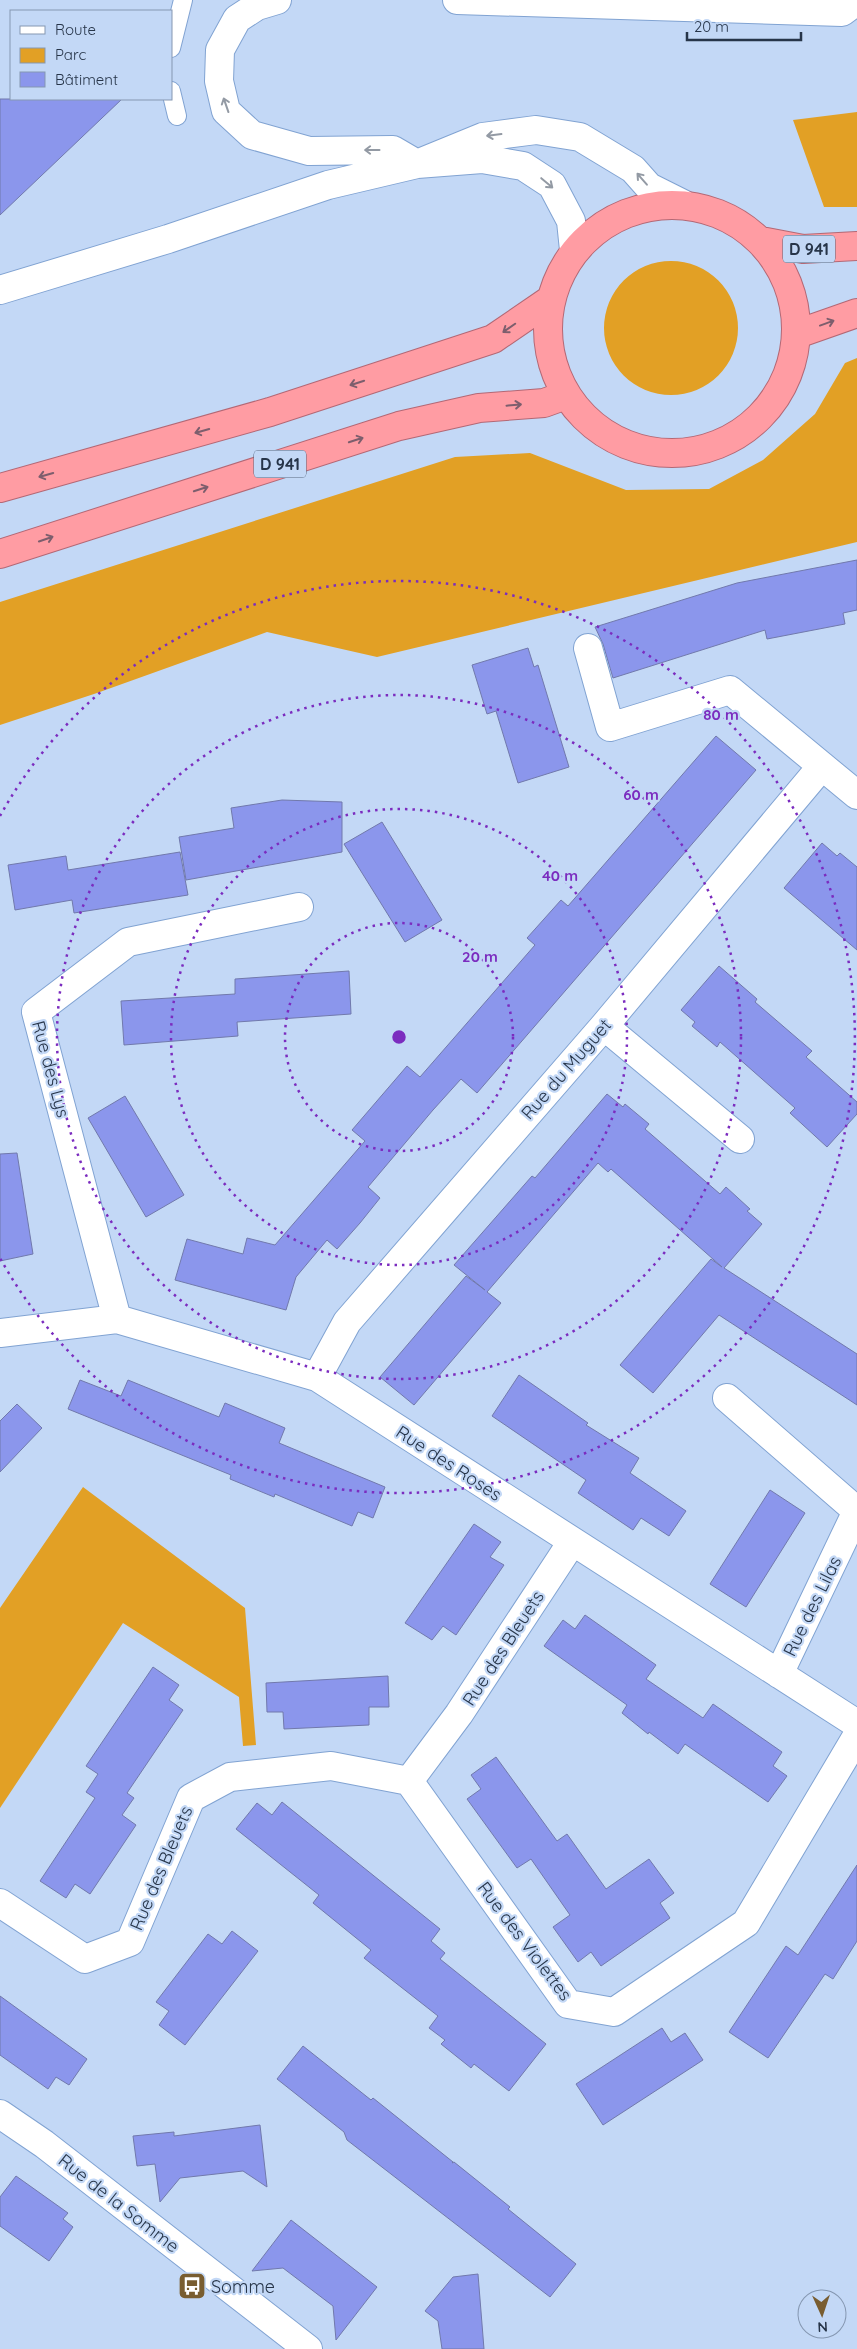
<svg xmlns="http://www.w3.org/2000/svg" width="857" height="2349" viewBox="0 0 857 2349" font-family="Quicksand,sans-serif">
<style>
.green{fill:#e2a025}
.building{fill:#8b96ec;stroke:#7179ac}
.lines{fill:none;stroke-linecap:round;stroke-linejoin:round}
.service-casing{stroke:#81a3d2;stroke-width:20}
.minor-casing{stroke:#81a3d2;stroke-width:30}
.trunk-casing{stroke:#b36875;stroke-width:30}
.service{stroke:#fff;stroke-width:18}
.minor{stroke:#fff;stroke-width:28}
.trunk{stroke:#ff9ca3;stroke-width:28}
.oneway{stroke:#939aa4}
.oneway2{stroke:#7d5e6d}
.ring{fill:none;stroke:#7b2cbf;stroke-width:2.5;stroke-dasharray:2.5 5}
.labels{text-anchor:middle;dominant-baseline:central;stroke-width:4.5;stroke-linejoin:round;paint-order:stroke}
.shield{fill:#c3d8f6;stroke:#56667d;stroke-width:1}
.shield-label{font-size:16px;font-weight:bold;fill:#273549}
.street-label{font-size:18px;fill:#273549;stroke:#c3d8f6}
.poi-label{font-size:18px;fill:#273549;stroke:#c3d8f6;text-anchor:start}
.centre{fill:#7b2cbf;stroke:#c3d8f6;stroke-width:2.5}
.ring-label{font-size:15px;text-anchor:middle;font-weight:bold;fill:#7b2cbf;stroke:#c3d8f6;stroke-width:4.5;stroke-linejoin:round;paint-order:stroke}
</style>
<rect width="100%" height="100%" fill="#c3d8f6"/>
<path class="green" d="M857,112V207H824L793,120Z
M604 328a67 67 0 1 1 134 0a67 67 0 1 1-134 0Z
M857,358V542L377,657L267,632L97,693L0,725V602L455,457L530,453L626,490L709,489L763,460L815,414L845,363Z
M83,1487L245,1608L256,1745L243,1746L239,1697L123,1623L0,1808V1608Z"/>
<path class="building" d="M0,99H122L0,215Z
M857,560V610L843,613L845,624L767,639L765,630L613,678L603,644L595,627L737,583Z
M528,648L534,667L538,665L569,767L518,783L496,711L487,714L472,665Z
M716,736L756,770L477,1093L461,1079L433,1110L368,1187L380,1198L360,1223L337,1249L327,1240L296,1277L286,1310L175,1280L187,1239L243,1254L247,1238L275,1245L365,1141L352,1130L407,1066L420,1077L535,945L527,938L561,900L568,906Z
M282,800L342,802V852L186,880L179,837L234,828L231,808Z
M382,822L442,920L405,942L344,844Z
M822,843L837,856L840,853L857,867V950L784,888Z
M180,852L188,895L74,913L72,900L15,910L8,865L66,856L68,870Z
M719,966L757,999L755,1002L812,1051L806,1057L857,1102V1114L827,1147L790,1113L795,1108L720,1042L717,1047L692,1026L695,1022L681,1010Z
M349,971L351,1014L237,1022L238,1036L124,1045L121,1001L235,994V979Z
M607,1094L623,1107L625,1104L649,1124L645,1129L720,1194L726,1187L750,1209L747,1211L762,1224L724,1268L857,1354V1405L719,1315L653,1393L620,1365L711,1259L722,1267L611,1169L608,1172L598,1163L487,1292L501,1303L414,1405L380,1377L466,1276L485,1290L454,1265L532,1176L535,1178Z
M125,1096L184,1195L146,1217L88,1118Z
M17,1153L33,1254L0,1261V1154Z
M519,1375L588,1423L586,1425L639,1458L630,1473L686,1511L669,1536L641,1518L633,1530L578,1493L586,1480L492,1416Z
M80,1380L121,1396L128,1380L219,1417L225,1403L285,1428L279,1443L385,1487L373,1518L358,1512L352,1526L275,1494L274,1497L230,1479L231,1475L68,1409Z
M17,1404L42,1428L0,1472V1421Z
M770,1490L805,1513L746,1607L710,1584Z
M474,1524L501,1542L490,1557L504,1565L456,1635L443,1626L432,1640L405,1623Z
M585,1615L656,1665L646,1679L703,1718L713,1704L782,1752L773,1766L787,1776L768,1802L685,1744L678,1754L649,1732L648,1734L622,1713L627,1705L544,1646L563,1620L575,1629Z
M153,1667L179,1685L169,1700L183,1710L127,1793L134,1798L122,1815L136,1825L90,1894L75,1884L66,1898L40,1881L95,1798L86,1792L98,1774L86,1766Z
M388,1676L389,1707H369V1725L284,1729L283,1712H267L266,1683Z
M496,1757L557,1841L567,1834L606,1889L649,1859L674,1893L660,1903L670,1918L601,1966L591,1952L578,1962L553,1927L570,1915L531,1859L517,1868L467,1799L481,1789L471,1775Z
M282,1802L440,1929L431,1941L445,1953L440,1959L546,2044L509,2091L474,2064L471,2068L441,2044L445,2040L429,2028L438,2016L364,1958L371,1950L313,1903L319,1895L236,1829L257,1803L272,1815Z
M857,1865V1941L833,1979L825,1974L768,2058L729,2032L786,1946L798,1955Z
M232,1931L258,1951L185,2045L159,2025L169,2011L156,2002L208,1934L222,1944Z
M0,1996L87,2059L69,2085L56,2077L48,2089L0,2055Z
M662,2028L671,2042L685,2033L703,2060L603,2125L576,2084Z
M303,2046L371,2100L373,2098L453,2162L452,2163L454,2162L510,2207L508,2209L576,2264L550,2297L347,2140L344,2132L277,2079Z
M260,2125L267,2187L243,2171L180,2178L160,2202L155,2164L137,2166L133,2136L174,2132V2136Z
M16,2176L68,2213L63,2219L73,2227L49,2261L0,2226V2197Z
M291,2220L377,2287L336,2340L333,2306L283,2268L252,2271Z
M478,2274L484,2349H442L438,2321L425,2311L453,2277Z"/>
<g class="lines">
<defs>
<path id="service" d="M171,48L183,0
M171,91L177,116"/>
<path id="minor" d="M277,0L257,6L237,19L220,50L219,81L226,111L252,135L309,151L393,150L417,164L482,159L523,166L552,185L571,221L574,250
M457,0L842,12L857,1
M0,290L168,239L328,185L417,164L483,137L536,130L580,137L633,169L649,187L683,204
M588,648L610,727L730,690L857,795
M604,1026L740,1139
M117,1319L36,1012L128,942L299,907
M0,1333L117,1319L317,1377L857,1724
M317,1377L347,1322L604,1026L822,766
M727,1398L857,1511
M779,1674L857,1511
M409,1781L568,2004L614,2012L746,1923L857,1736
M0,1903L85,1959L130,1942L191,1798L230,1777L331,1766L409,1781L459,1714L572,1542
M0,2114L44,2144L308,2349"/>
<path id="trunk" d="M548 329a124 124 0 1 1 248 0a124 124 0 1 1-248 0Z
M761,241L803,249L857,246
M797,334L857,313
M0,488L270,412L493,339L550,300
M0,554L399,426L479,408L544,403L566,395"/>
</defs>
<use href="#service" class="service-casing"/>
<use href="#minor" class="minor-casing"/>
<use href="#trunk" class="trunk-casing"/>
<use href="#service" class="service"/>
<use href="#minor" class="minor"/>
<use href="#trunk" class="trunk"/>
</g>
<defs><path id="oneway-shaft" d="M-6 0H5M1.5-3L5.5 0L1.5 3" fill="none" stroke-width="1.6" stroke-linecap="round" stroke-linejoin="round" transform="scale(1.25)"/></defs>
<g class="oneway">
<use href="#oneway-shaft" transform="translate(226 105) rotate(-109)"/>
<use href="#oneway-shaft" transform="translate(494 135) rotate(173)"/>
<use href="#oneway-shaft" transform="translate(372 150) rotate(180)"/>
<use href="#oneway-shaft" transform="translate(642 179) rotate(-131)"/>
<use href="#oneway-shaft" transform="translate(547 183) rotate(40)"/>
</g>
<g class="oneway2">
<use href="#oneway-shaft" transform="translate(827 323) rotate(-20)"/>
<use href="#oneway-shaft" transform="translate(509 328) rotate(145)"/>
<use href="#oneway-shaft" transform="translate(357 383) rotate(162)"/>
<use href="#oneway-shaft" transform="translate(514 405) rotate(-5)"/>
<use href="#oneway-shaft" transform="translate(202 431) rotate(164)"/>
<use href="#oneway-shaft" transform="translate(356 440) rotate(-18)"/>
<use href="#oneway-shaft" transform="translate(46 475) rotate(164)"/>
<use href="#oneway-shaft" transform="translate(201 489) rotate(-18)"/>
<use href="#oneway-shaft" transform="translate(46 539) rotate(-19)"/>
</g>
<g class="ring">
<circle cx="399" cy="1037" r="114"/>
<circle cx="399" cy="1037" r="228"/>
<circle cx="399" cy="1037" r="342"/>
<path d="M0 816A456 456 0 1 1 0 1258"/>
</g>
<defs>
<symbol id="bus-square" viewBox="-11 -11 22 22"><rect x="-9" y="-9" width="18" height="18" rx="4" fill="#795d30" stroke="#c3d8f6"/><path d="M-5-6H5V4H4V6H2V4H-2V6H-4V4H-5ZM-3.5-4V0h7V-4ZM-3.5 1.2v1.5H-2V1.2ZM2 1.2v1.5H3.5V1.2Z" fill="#fff"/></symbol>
</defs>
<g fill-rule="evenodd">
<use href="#bus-square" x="176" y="2270" width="32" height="32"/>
</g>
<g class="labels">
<g class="shield">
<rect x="783" y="235.5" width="52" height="27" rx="4"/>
<rect x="254" y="450.5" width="52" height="27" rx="4"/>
</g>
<g class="shield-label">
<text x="809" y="249">D 941</text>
<text x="280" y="464">D 941</text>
</g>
<g class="street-label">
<text transform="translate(51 1069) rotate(75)">Rue des Lys</text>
<text transform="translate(566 1069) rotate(-49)">Rue du Muguet</text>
<text transform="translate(449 1463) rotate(33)">Rue des Roses</text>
<text transform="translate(812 1606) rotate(-64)">Rue des Lilas</text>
<text transform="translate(503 1648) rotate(-57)">Rue des Bleuets</text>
<text transform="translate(161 1868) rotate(-67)">Rue des Bleuets</text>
<text transform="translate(525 1941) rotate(53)">Rue des Violettes</text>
<text transform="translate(119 2203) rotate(38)">Rue de la Somme</text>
</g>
<g class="poi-label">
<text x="211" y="2286">Somme</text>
</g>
</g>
<circle cx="399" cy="1037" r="8" class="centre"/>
<g class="ring-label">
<text x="721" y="720">80 m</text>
<text x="641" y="800">60 m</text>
<text x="560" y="881">40 m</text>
<text x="480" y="962">20 m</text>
</g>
<rect x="10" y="10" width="162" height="90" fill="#c3d8f6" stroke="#8597b1"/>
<rect x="20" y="26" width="25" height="8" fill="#ffffff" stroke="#8597b1"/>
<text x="55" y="35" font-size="15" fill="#273549">Route</text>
<rect x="20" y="48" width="25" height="15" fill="#e2a025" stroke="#8597b1"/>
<text x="55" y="60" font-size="15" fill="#273549">Parc</text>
<rect x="20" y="72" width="25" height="15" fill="#8b96ec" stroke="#8597b1"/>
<text x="55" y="85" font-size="15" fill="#273549">Bâtiment</text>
<g transform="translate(822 2314) rotate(177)"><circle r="24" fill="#c3d8f6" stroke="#8597b1"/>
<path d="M0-4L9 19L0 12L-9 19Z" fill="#795d30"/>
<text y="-8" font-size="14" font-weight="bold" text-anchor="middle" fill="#273549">N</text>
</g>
<path d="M687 32v8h114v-8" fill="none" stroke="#273549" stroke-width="2.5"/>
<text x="694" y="32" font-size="15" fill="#273549" stroke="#c3d8f6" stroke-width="4" paint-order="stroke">20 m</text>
</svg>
